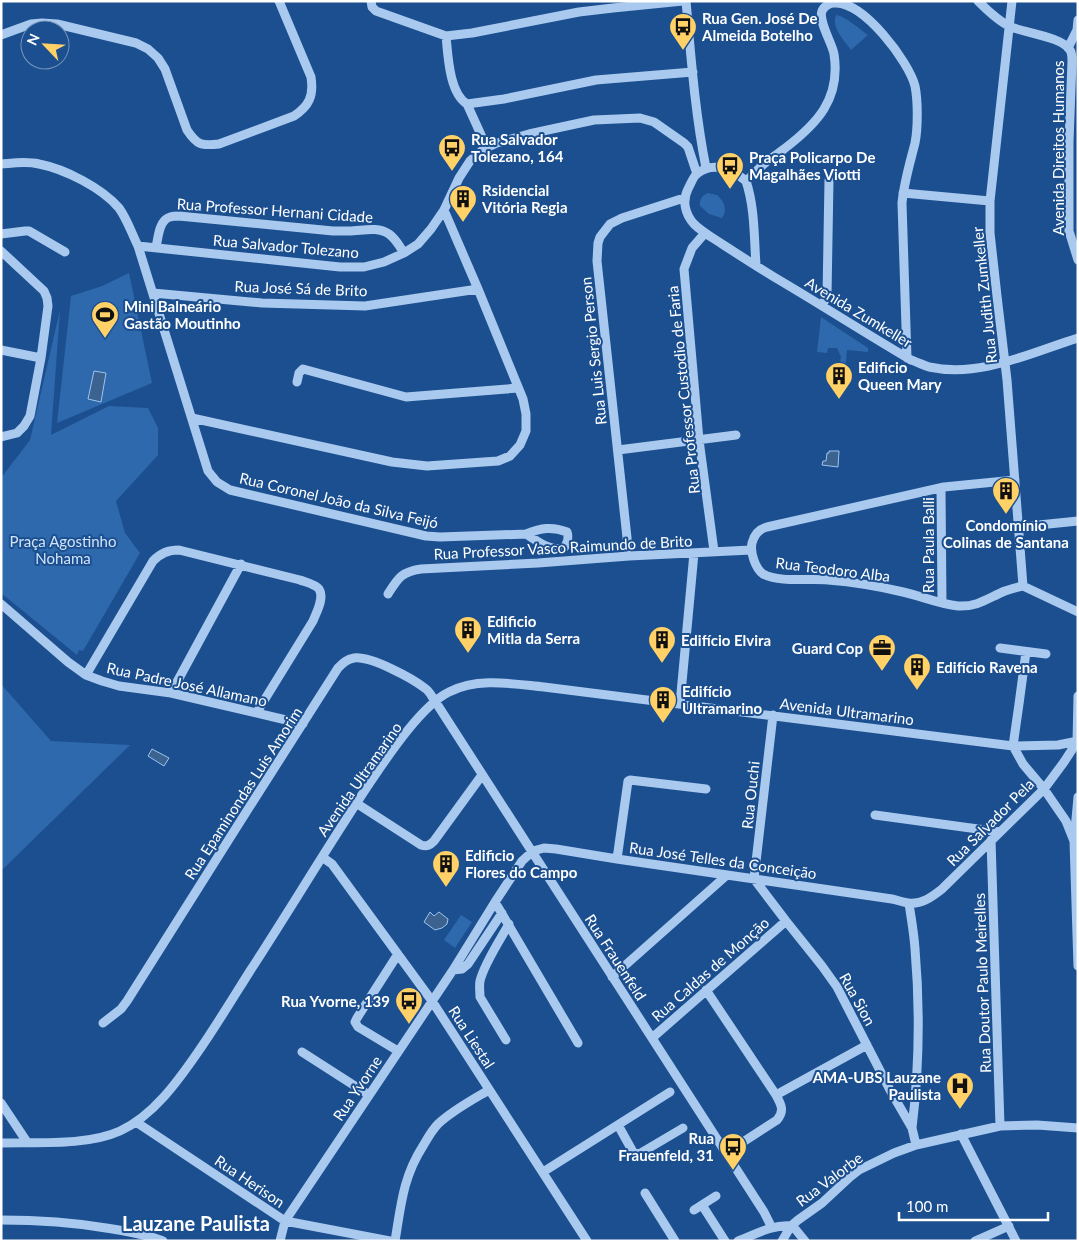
<svg xmlns="http://www.w3.org/2000/svg" width="1079" height="1242" viewBox="0 0 1079 1242" font-family="Lato,sans-serif">
<style>
.green{fill:#2e69ad}
.water{fill:#3c6290;stroke:#9cc4f0}
.lines{fill:none;stroke-linecap:round;stroke-linejoin:round}
.minor{stroke:#a9c9ee;stroke-width:9}
.labels{text-anchor:middle;dominant-baseline:central;stroke-width:4;stroke-linejoin:round;paint-order:stroke}
.poi-label{font-size:15px;font-weight:bold;fill:#fff;stroke:#1b4f8f;text-anchor:start}
.street-label{font-size:15px;fill:#fff;stroke:#1b4f8f}
.park-label{font-size:15px;fill:#cfe3fa;stroke:#1b4f8f}
.district-label{font-size:20px;font-weight:bold;fill:#fff;stroke:#1b4f8f}
</style>
<rect width="100%" height="100%" fill="#1b4f8f"/>
<path class="green" d="M836,15C846,16 859,29 868,35L851,50C844,40 831,28 836,15Z
M708,193L717,195C724,201 728,210 722,218L709,214L700,206C699,200 702,195 708,193Z
M129,273L152,383L57,423L71,296L102,286Z
M60,310L51,435L109,406L148,408L158,428V455L116,501L125,533L140,553L83,651L79,650L77,655L1,593V478L30,440Z
M821,317L868,348V352L847,350L845,372L839,371L841,356L840,355L837,348H828L827,353L817,352Z
M1,684L51,741L130,745L1,871Z
M461,915L472,922L455,948L444,940Z"/>
<path class="water" d="M94,371L106,373L101,402L88,399Z
M829,451H839L838,467L822,465L823,461H826L827,453H829Z
M152,749L169,758L164,766L148,756Z
M430,912L434,916L439,912L448,919L447,924L442,928L435,930L424,922Z"/>
<g class="lines">
<path class="minor" d="M371,1L372,7L376,11L446,36L472,33L579,12L613,8L683,1
M686,1C691,57 695,113 706,168
M978,1C987,10 997,20 1009,26C1023,33 1061,36 1070,50C1072,53 1072,57 1072,61L1069,142V231L1078,260
M1012,1L990,201V233L997,296L1007,380L1023,586
M1,35L31,24L42,23L57,24L136,43L148,49L158,58L165,69L187,130C197,145 201,146 219,144L294,116C309,106 314,96 311,77L279,1
M446,36C448,55 449,93 467,104
M1068,48L1077,30L1078,20
M487,148L467,104L504,99L596,80L693,72
M1,164C14,163 26,161 39,164C65,169 102,188 119,208C127,219 132,234 138,246L340,267H364L384,262L404,253L418,244L431,229L444,210L459,178L470,161L484,149L497,143L529,134L580,123L594,120L640,118L654,122L684,143L688,147L697,174
M746,181C753,175 759,168 765,163C771,158 778,154 784,149C817,124 841,99 834,54C832,43 818,21 822,11C824,6 830,3 834,3C863,0 909,62 915,86C918,101 918,128 915,143C910,163 904,182 902,203L907,358
M746,181C733,170 714,161 698,173C693,176 691,184 688,189C682,201 685,214 694,224C702,232 713,238 722,244C739,255 756,266 774,277C820,304 865,333 911,360C917,362 923,365 929,367C981,378 1029,353 1078,338
M746,181C755,208 754,238 756,265
M903,193L990,201
M705,233L692,248L684,269L699,440L714,551
M1,234L25,231H29L65,252
M138,246L208,471L217,482L230,490L426,536L440,537L526,534C541,528 552,526 567,532C569,538 568,542 564,548C551,552 537,541 526,534
M156,248C158,238 159,220 170,217C173,216 176,216 179,216L333,231C338,231 344,231 349,231C362,231 377,226 389,234C396,239 400,247 404,253
M1,251L44,291L47,298L48,306L41,358L30,416L24,426L17,433L1,437
M153,293L262,303L365,306L478,289
M822,306L827,296L829,180
M1,350L41,358
M297,382L299,373L303,369L406,397L518,388
M192,418L392,462L427,466L498,461L510,456L520,445L526,431V414L523,399L478,289L444,210
M618,450L736,435
M1015,480L944,487L767,527C759,529 754,535 752,543C750,552 755,568 763,574C780,583 809,578 828,580C853,582 878,586 903,592C921,596 939,604 958,606C978,607 988,598 1005,591C1011,589 1017,587 1023,586
M941,488L942,603
M1019,527L1078,521
M629,556L597,261L598,243L600,237L610,224L622,218L684,198
M1023,586L1078,612
M388,594C398,578 401,572 421,569L538,563L629,556L751,550
M1,604L68,662L86,675L102,681L119,686L171,693L303,724
M1000,648L1046,654
M1026,652L1019,704L1013,746L1023,764L1044,789L1066,821L1074,841
M86,675L153,561C161,553 168,550 179,550L300,580C305,582 315,584 319,589C325,598 316,613 313,621L257,712
M171,693L241,564
M680,704L694,553
M773,715L754,879L786,921L822,966L837,987L890,1090L912,1128L916,1145
M1078,797L1074,841L1078,966
M356,803L421,845C427,847 430,845 434,841L482,775
M875,815L1000,832
M991,840L1000,1126
M322,857L332,864L432,1001L587,1241
M617,859L628,781L630,780L706,789
M495,902L578,1043
M909,903C911,918 914,933 915,949C920,1007 919,1070 912,1128
M453,970L462,969L468,964L502,913
M612,977L727,875
M706,990L776,1095C781,1104 785,1111 777,1120L726,1153
M103,1023L121,1009L127,1001L231,836L338,668C343,663 347,659 354,658C371,656 412,678 426,689C430,692 432,697 435,701L764,1212L772,1228
M652,1038L786,921
M506,1040L480,997C480,992 479,986 480,981C484,964 500,940 509,924
M398,1051L358,1027L355,1022L357,1018L398,954
M302,1052L369,1095
M776,1095L867,1045
M1,1103L27,1142
M136,1122L285,1221L390,1241
M618,1125L633,1152L639,1154L683,1128
M961,1134L1016,1241
M1,1143C37,1142 87,1146 120,1131C153,1116 178,1081 198,1052C216,1026 233,998 250,971C291,908 329,844 371,781C388,756 422,705 449,692C478,677 513,684 544,687L1013,746L1058,745L1078,741
M543,1172L670,1092
M645,1193L675,1241
M702,1205L725,1241
M694,1210L716,1196
M1,1220C37,1220 71,1222 106,1228C125,1231 145,1234 163,1241
M791,1226L796,1230L805,1241
M280,1241L285,1221L453,970L495,902L522,861L533,851L544,848L556,849L617,859L892,899C897,900 902,902 908,903C921,905 932,897 942,889L1044,789L1064,762L1077,742L1078,696
M395,1241C401,1205 403,1177 423,1146C427,1139 432,1130 438,1124C453,1110 472,1100 489,1090
M738,1241C754,1235 773,1224 791,1226
M782,1241L791,1226L798,1220L822,1203L850,1177L859,1170L894,1153L916,1145L1000,1126L1037,1125L1078,1128
M975,1241L1009,1226"/>
</g>
<defs>
<symbol id="bus-pin" viewBox="-11 -11 22 30"><path d="M0 17L-7.5 6A9.5 9.5 0 1 1 7.5 6Z" fill="#ffd166" stroke="#1b4f8f"/><path d="M-5-6H5V4H4V6H2V4H-2V6H-4V4H-5ZM-3.5-4V0h7V-4ZM-3.5 1.2v1.5H-2V1.2ZM2 1.2v1.5H3.5V1.2Z" fill="#111"/></symbol>
<symbol id="building-pin" viewBox="-11 -11 22 30"><path d="M0 17L-7.5 6A9.5 9.5 0 1 1 7.5 6Z" fill="#ffd166" stroke="#1b4f8f"/><path d="M-4-6H4V6H1V3H-1V6H-4ZM-2.5-4.3h1.7v1.8h-1.7ZM.8-4.3h1.7v1.8H.8ZM-2.5-1h1.7V.8h-1.7ZM.8-1h1.7V.8H.8Z" fill="#111"/></symbol>
<symbol id="stadium-pin" viewBox="-11 -11 22 30"><path d="M0 17L-7.5 6A9.5 9.5 0 1 1 7.5 6Z" fill="#ffd166" stroke="#1b4f8f"/><path d="M0-5a6.5 5 0 1 0 0 10a6.5 5 0 1 0 0-10ZM-3.5-1.8h7v3.6h-7Z" fill="#111"/></symbol>
<symbol id="office-pin" viewBox="-11 -11 22 30"><path d="M0 17L-7.5 6A9.5 9.5 0 1 1 7.5 6Z" fill="#ffd166" stroke="#1b4f8f"/><path d="M-6-3h4V-5.5h4V-3h4V5H-6ZM-1-4.5V-3h2v-1.5ZM-6 0V1H6V0Z" fill="#111"/></symbol>
<symbol id="hospital-pin" viewBox="-11 -11 22 30"><path d="M0 17L-7.5 6A9.5 9.5 0 1 1 7.5 6Z" fill="#ffd166" stroke="#1b4f8f"/><path d="M-5-5h3v3.5h4V-5h3V5h-3V1.5h-4V5h-3Z" fill="#111"/></symbol>
</defs>
<g fill-rule="evenodd">
<use href="#bus-pin" x="667" y="11" width="32" height="43"/>
<use href="#bus-pin" x="436" y="132" width="32" height="43"/>
<use href="#bus-pin" x="714" y="150" width="32" height="43"/>
<use href="#building-pin" x="447" y="183" width="32" height="43"/>
<use href="#stadium-pin" x="89" y="299" width="32" height="43"/>
<use href="#building-pin" x="823" y="360" width="32" height="43"/>
<use href="#building-pin" x="990" y="475" width="32" height="43"/>
<use href="#building-pin" x="452" y="614" width="32" height="43"/>
<use href="#building-pin" x="646" y="624" width="32" height="43"/>
<use href="#office-pin" x="866" y="632" width="32" height="43"/>
<use href="#building-pin" x="901" y="651" width="32" height="43"/>
<use href="#building-pin" x="647" y="684" width="32" height="43"/>
<use href="#building-pin" x="430" y="848" width="32" height="43"/>
<use href="#bus-pin" x="393" y="985" width="32" height="43"/>
<use href="#hospital-pin" x="944" y="1070" width="32" height="43"/>
<use href="#bus-pin" x="717" y="1131" width="32" height="43"/>
</g>
<g class="labels">
<g class="poi-label">
<text x="702" y="18">Rua Gen. José De<tspan x="702" dy="17">Almeida Botelho</tspan></text>
<text x="471" y="139">Rua Salvador<tspan x="471" dy="17">Tolezano, 164</tspan></text>
<text x="749" y="157">Praça Policarpo De<tspan x="749" dy="17">Magalhães Viotti</tspan></text>
<text x="482" y="190">Rsidencial<tspan x="482" dy="17">Vitória Regia</tspan></text>
<text x="124" y="306">Mini Balneário<tspan x="124" dy="17">Gastão Moutinho</tspan></text>
<text x="858" y="367">Edificio<tspan x="858" dy="17">Queen Mary</tspan></text>
<text x="1006" y="525" text-anchor="middle">Condomínio<tspan x="1006" dy="17">Colinas de Santana</tspan></text>
<text x="487" y="621">Edificio<tspan x="487" dy="17">Mitla da Serra</tspan></text>
<text x="681" y="640">Edifício Elvira</text>
<text x="863" y="648" text-anchor="end">Guard Cop</text>
<text x="936" y="667">Edifício Ravena</text>
<text x="682" y="691">Edifício<tspan x="682" dy="17">Ultramarino</tspan></text>
<text x="465" y="855">Edificio<tspan x="465" dy="17">Flores do Campo</tspan></text>
<text x="390" y="1001" text-anchor="end">Rua Yvorne, 139</text>
<text x="941" y="1077" text-anchor="end">AMA-UBS Lauzane<tspan x="941" dy="17">Paulista</tspan></text>
<text x="714" y="1138" text-anchor="end">Rua<tspan x="714" dy="17">Frauenfeld, 31</tspan></text>
</g>
<g class="street-label">
<text transform="translate(1058 148) rotate(-90)">Avenida Direitos Humanos</text>
<text transform="translate(275 210) rotate(4)">Rua Professor Hernani Cidade</text>
<text transform="translate(286 246) rotate(5)">Rua Salvador Tolezano</text>
<text transform="translate(301 288) rotate(2)">Rua José Sá de Brito</text>
<text transform="translate(984 295) rotate(-96)">Rua Judith Zumkeller</text>
<text transform="translate(859 312) rotate(31)">Avenida Zumkeller</text>
<text transform="translate(593 351) rotate(-96)">Rua Luis Sergio Person</text>
<text transform="translate(683 390) rotate(-96)">Rua Professor Custodio de Faria</text>
<text transform="translate(339 500) rotate(13)">Rua Coronel João da Silva Feijó</text>
<text transform="translate(928 545) rotate(-90)">Rua Paula Balli</text>
<text transform="translate(563 547) rotate(-3)">Rua Professor Vasco Raimundo de Brito</text>
<text transform="translate(833 569) rotate(7)">Rua Teodoro Alba</text>
<text transform="translate(187 684) rotate(12)">Rua Padre José Allamano</text>
<text transform="translate(847 711) rotate(7)">Avenida Ultramarino</text>
<text transform="translate(359 779) rotate(-55)">Avenida Ultramarino</text>
<text transform="translate(243 793) rotate(-57)">Rua Epaminondas Luis Amorim</text>
<text transform="translate(750 795) rotate(-84)">Rua Ouchi</text>
<text transform="translate(990 822) rotate(-45)">Rua Salvador Pela</text>
<text transform="translate(723 860) rotate(8)">Rua José Telles da Conceição</text>
<text transform="translate(616 957) rotate(57)">Rua Frauenfeld</text>
<text transform="translate(710 969) rotate(-41)">Rua Caldas de Monção</text>
<text transform="translate(982 983) rotate(-92)">Rua Doutor Paulo Meirelles</text>
<text transform="translate(858 999) rotate(61)">Rua Sion</text>
<text transform="translate(472 1037) rotate(57)">Rua Liestal</text>
<text transform="translate(357 1088) rotate(-56)">Rua Yvorne</text>
<text transform="translate(829 1179) rotate(-37)">Rua Valorbe</text>
<text transform="translate(250 1181) rotate(34)">Rua Herison</text>
</g>
<g class="park-label">
<text x="63" y="541">Praça Agostinho<tspan x="63" dy="17">Nohama</tspan></text>
</g>
<g class="district-label">
<text x="196" y="1223">Lauzane Paulista</text>
</g>
</g>
<rect width="1079" height="1242" fill="none" stroke="#ffffff" stroke-width="5"/>
<g transform="translate(45 45) rotate(295)"><circle r="24" fill="#1b4f8f" stroke="#7695bc"/>
<path d="M0-4L9 19L0 12L-9 19Z" fill="#ffd166"/>
<text y="-8" font-size="14" font-weight="bold" text-anchor="middle" fill="#ffffff">N</text>
</g>
<path d="M899 1212v8h149v-8" fill="none" stroke="#ffffff" stroke-width="2.5"/>
<text x="906" y="1212" font-size="15" fill="#ffffff" stroke="#1b4f8f" stroke-width="4" paint-order="stroke">100 m</text>
</svg>
